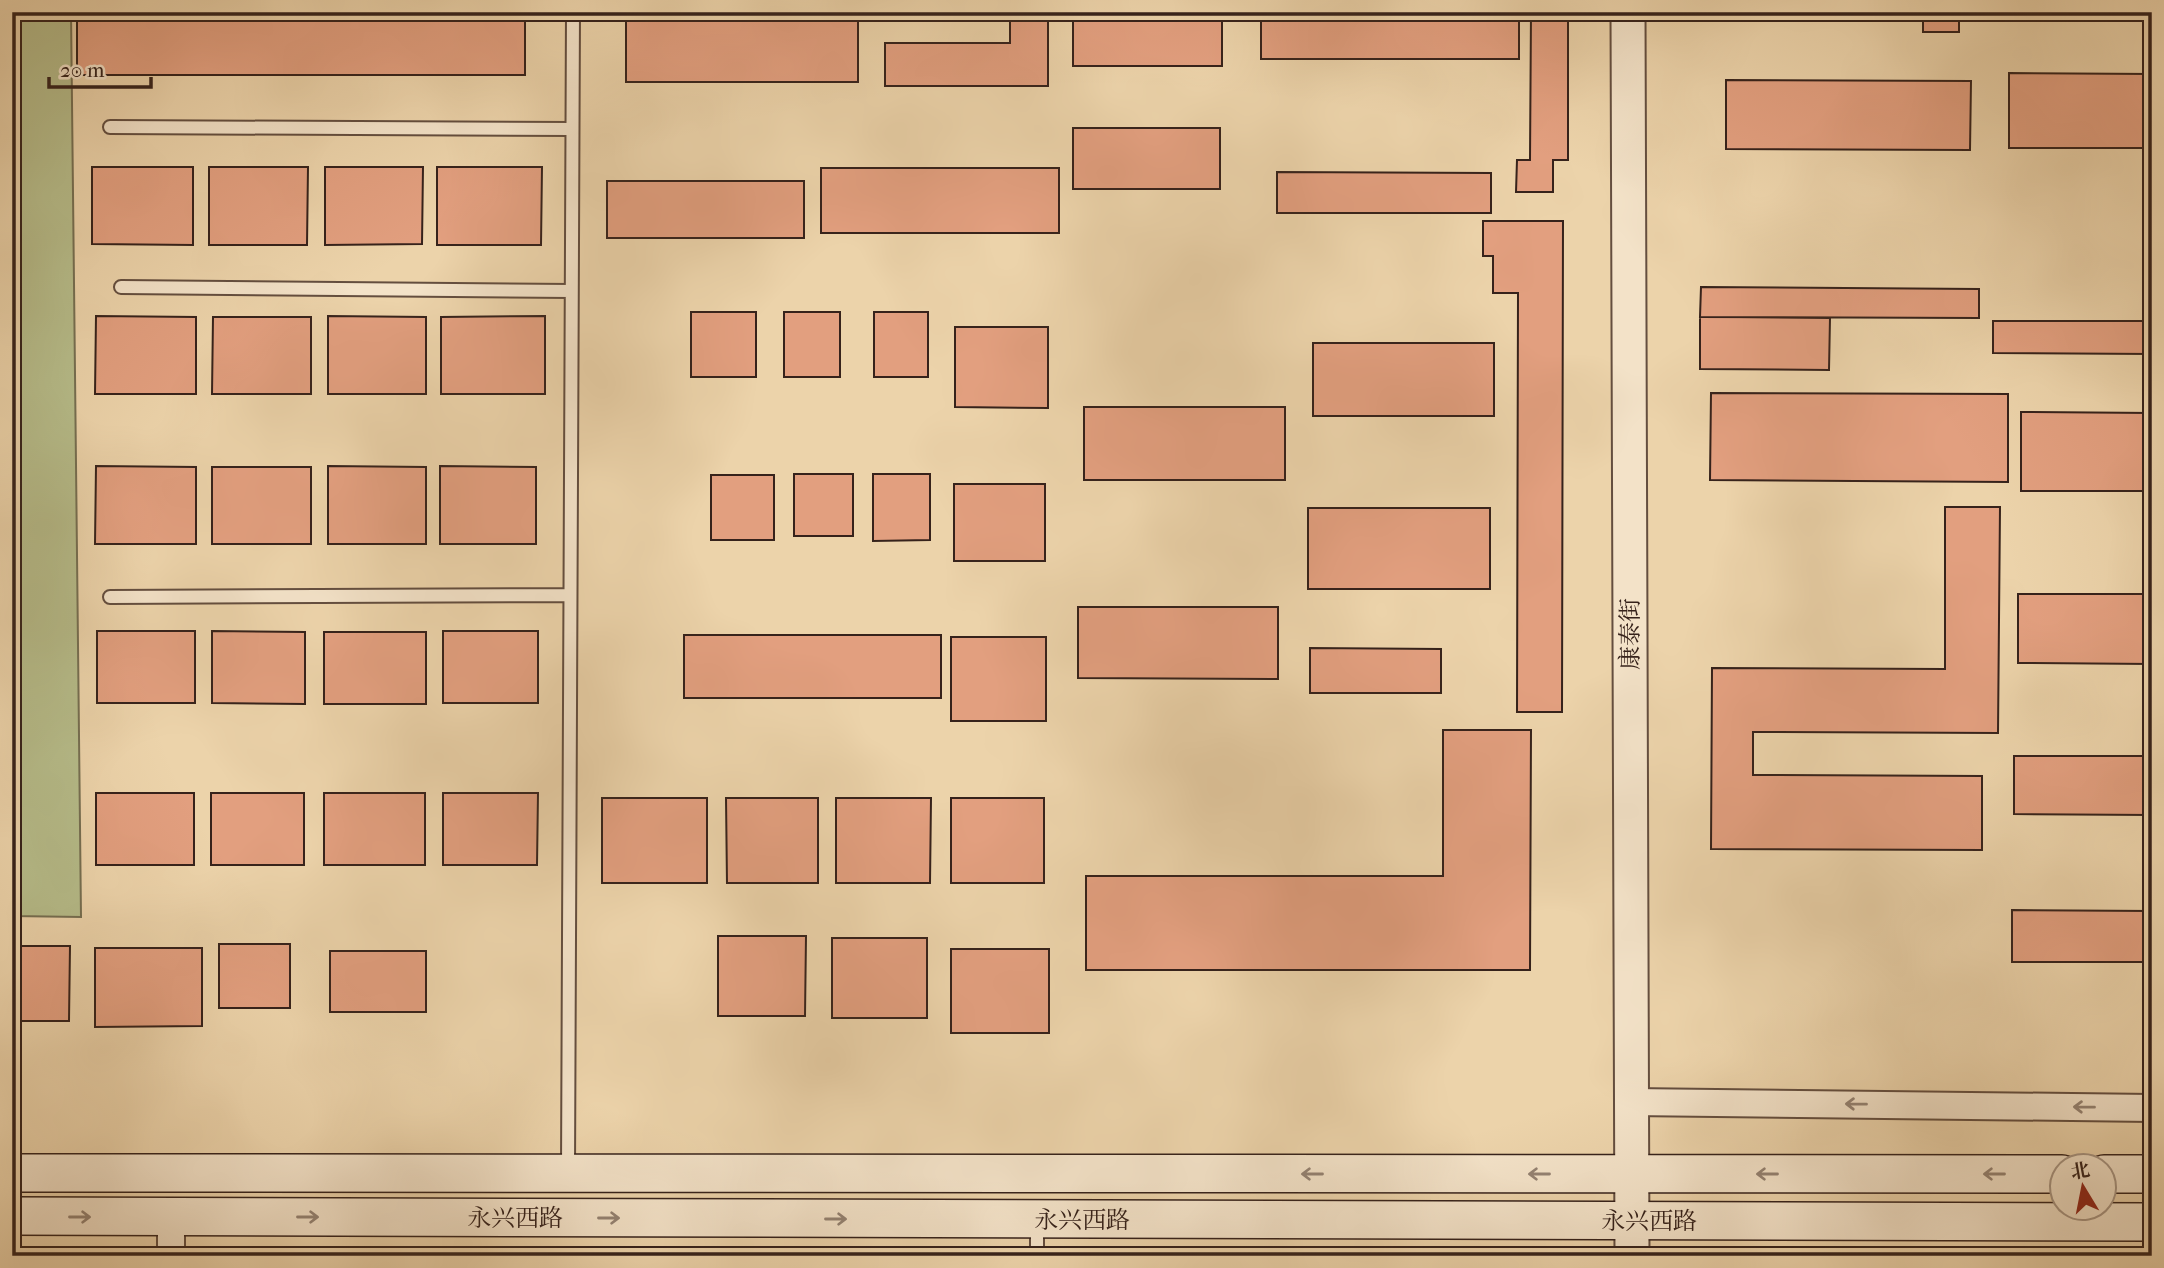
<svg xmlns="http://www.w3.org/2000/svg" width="2164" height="1268" viewBox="0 0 2164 1268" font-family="'IM FELL French Canon','Noto Serif SC',serif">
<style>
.green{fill:#b6bc8a;stroke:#766f52;stroke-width:2}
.building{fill:#e29f7f;stroke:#36221b;stroke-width:2}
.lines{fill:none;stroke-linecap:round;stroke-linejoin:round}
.service-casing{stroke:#644e3f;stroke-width:16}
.minor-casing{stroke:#644e3f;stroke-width:30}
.tertiary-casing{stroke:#644e3f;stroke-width:37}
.secondary-casing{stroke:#36221b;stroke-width:40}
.service{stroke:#f3e2c8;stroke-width:12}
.minor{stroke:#f3e2c8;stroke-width:26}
.tertiary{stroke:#f3e2c8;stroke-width:33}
.secondary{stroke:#f3e2c8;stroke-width:37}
.oneway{stroke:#948272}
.labels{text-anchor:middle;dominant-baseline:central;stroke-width:6;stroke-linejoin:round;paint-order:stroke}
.street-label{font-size:24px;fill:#36221b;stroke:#f3e2c8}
</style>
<rect width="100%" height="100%" fill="#ecd3aa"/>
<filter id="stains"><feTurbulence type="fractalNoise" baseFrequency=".00286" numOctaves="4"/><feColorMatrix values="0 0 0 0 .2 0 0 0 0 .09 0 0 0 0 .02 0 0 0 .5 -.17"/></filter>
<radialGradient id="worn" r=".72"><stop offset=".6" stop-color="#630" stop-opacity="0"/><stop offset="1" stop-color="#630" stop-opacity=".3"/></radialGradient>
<path class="green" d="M12,12H71L81,917L12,916Z"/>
<path class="building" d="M77,12H525V75H77Z
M1010,12H1048V86H885V43H1010Z
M1073,12H1222V66H1073Z
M1261,12H1519V59H1261Z
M1531,12H1568V160H1553V192H1516L1517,160H1530Z
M1923,12H1959V32H1923Z
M858,14V82H626V15Z
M2009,73L2152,74V148H2009Z
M1726,80L1971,81L1970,150L1726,149Z
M1073,128H1220V189H1073Z
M92,167H193V245L92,244Z
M209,167H308L307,245H209Z
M325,167H423L422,244L325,245Z
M437,167H542L541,245H437Z
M821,168H1059V233H821Z
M1277,172L1491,173V213H1277Z
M607,181H804V238H607Z
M1483,221H1563L1562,712H1517L1518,293H1493V256H1483Z
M1701,287L1979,289V318L1700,317Z
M691,312H756V377H691Z
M784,312H840V377H784Z
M874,312H928V377H874Z
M96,316L196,317V394H95Z
M328,316L426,317V394H328Z
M545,316V394H441V317Z
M213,317H311V394H212Z
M1700,317L1830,318L1829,370L1700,369Z
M1993,321H2152V354L1993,353Z
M955,327H1048V408L955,407Z
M1313,343H1494V416H1313Z
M1711,393L2008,394V482L1710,480Z
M1084,407H1285V480H1084Z
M2021,412L2152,413V491H2021Z
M96,466L196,467V544H95Z
M328,466L426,467V544H328Z
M440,466L536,467V544H440Z
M212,467H311V544H212Z
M794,474H853V536H794Z
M873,474H930V540L873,541Z
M711,475H774V540H711Z
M954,484H1045V561H954Z
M1945,507H2000L1998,733L1753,732V775L1982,776V850L1711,849L1712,668L1945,669Z
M1308,508H1490V589H1308Z
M2018,594H2152V664L2018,663Z
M1078,607H1278V679L1078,678Z
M97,631H195V703H97Z
M212,631L305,632V704L212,703Z
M443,631H538V703H443Z
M324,632H426V704H324Z
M684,635H941V698H684Z
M951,637H1046V721H951Z
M1310,648L1441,649V693H1310Z
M1443,730H1531L1530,970H1086V876H1443Z
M2014,756H2152V815L2014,814Z
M96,793H194V865H96Z
M211,793H304V865H211Z
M324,793H425V865H324Z
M443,793H538L537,865H443Z
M602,798H707V883H602Z
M726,798H818V883H727Z
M836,798H931L930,883H836Z
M951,798H1044V883H951Z
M2012,910L2152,911V962H2012Z
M718,936H806L805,1016H718Z
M832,938H927V1018H832Z
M219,944H290V1008H219Z
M12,946H70L69,1021H12Z
M95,948H202V1026L95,1027Z
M951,949H1049V1033H951Z
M330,951H426V1012H330Z"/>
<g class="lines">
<defs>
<path id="service" d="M110,127L572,129
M121,287L571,291
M110,597L570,595
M568,1170L573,12
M1037,1256V1223"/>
<path id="minor" d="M1631,1102L2152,1108
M171,1256V1217"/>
<path id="tertiary" d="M1628,12L1632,1256"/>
<path id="secondary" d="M12,1173L2062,1174
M2104,1174H2152
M12,1216L2152,1222"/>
</defs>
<use href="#service" class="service-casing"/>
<use href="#minor" class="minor-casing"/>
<use href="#tertiary" class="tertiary-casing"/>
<use href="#secondary" class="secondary-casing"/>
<use href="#service" class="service"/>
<use href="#minor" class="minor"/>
<use href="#tertiary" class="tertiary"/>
<use href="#secondary" class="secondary"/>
</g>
<defs><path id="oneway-shaft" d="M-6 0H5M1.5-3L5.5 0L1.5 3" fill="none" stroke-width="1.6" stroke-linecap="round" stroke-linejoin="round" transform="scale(1.75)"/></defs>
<g class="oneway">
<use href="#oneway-shaft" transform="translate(1856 1104) rotate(-179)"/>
<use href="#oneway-shaft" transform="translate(2084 1107) rotate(-179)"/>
<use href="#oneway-shaft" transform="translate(1312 1174) rotate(-180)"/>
<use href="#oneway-shaft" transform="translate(1539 1174) rotate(-180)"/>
<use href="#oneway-shaft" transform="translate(1767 1174) rotate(-180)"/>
<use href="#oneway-shaft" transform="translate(1994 1174) rotate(-180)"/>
<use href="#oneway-shaft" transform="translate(80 1217)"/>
<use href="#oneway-shaft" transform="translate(308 1217)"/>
<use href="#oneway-shaft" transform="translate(609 1218)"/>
<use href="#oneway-shaft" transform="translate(836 1219)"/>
</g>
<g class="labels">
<g class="street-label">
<text transform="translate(1630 634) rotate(-90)">康泰街</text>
<text x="515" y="1218">永兴西路</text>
<text x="1082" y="1220">永兴西路</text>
<text x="1649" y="1221">永兴西路</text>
</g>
</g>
<rect width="2164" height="1268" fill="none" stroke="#ecd3aa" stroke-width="42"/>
<rect x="14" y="14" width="2136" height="1240" fill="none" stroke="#36221b" stroke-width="3.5"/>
<rect x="21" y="21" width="2122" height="1226" fill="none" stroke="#36221b" stroke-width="2"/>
<g transform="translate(2083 1187) rotate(350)"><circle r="33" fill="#f3e2c8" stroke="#a79583" stroke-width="2"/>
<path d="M0-5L12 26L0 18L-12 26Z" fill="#8f2418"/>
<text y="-10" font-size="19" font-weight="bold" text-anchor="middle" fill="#36221b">北</text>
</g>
<path d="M49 77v10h102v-10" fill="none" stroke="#36221b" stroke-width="3.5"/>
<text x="60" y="77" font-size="21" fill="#36221b" stroke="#f3e2c8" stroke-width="5" paint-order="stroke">20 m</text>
<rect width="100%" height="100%" filter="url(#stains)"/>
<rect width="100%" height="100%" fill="url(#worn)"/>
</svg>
